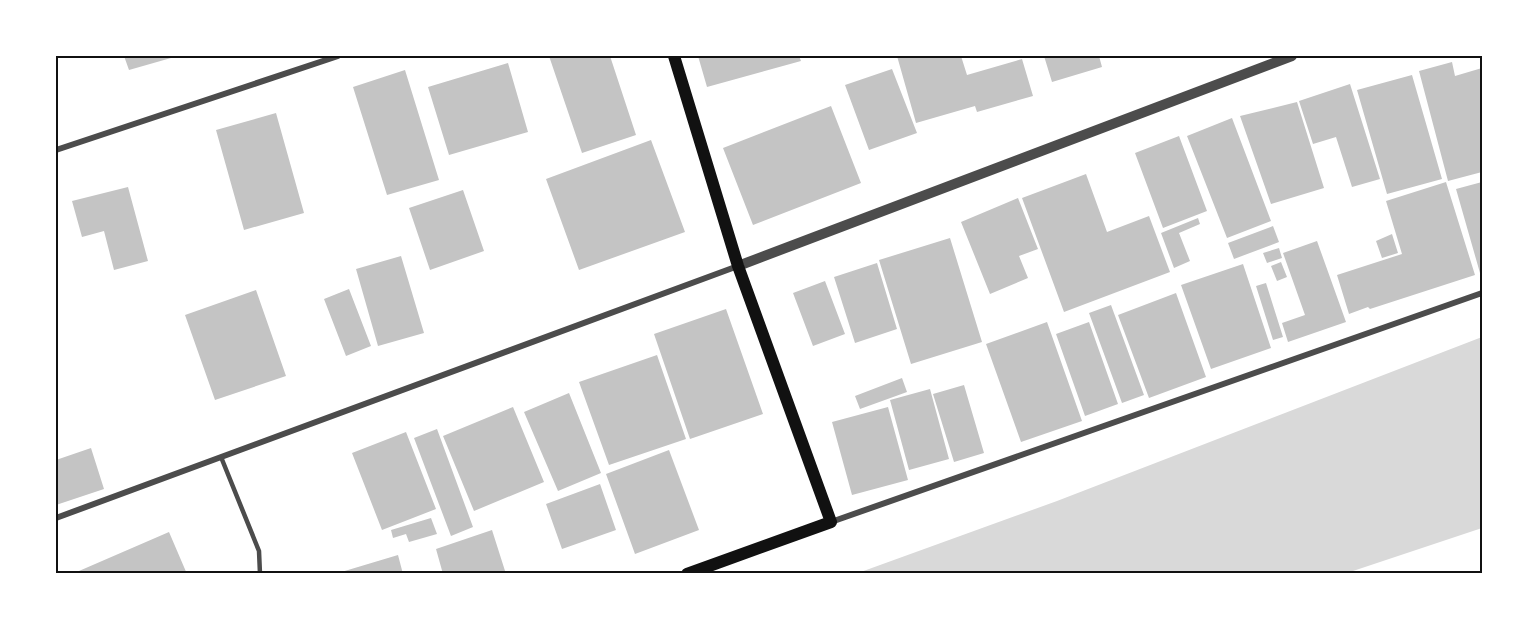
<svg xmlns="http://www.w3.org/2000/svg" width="1538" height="629" viewBox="0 0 1538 629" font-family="'Varela Round',sans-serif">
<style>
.water{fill:#d9d9d9}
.building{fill:#c4c4c4}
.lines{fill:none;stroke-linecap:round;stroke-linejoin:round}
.service{stroke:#4c4c4c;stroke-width:4.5}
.minor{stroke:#4c4c4c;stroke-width:6}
.tertiary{stroke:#4c4c4c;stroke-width:10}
.secondary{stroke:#111;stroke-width:12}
.neatline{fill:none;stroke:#111;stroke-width:2}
</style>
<rect width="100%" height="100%" fill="#fff"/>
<path class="water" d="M1482,337V528L1347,573H858L1057,501Z"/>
<path class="building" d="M124,56H178L129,70Z
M549,56H610L636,135L582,153Z
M698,56H799L801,61L707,87Z
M897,56H961L967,75L1022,59L1033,96L977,112L975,106L916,123Z
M1044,56H1099L1102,67L1052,82Z
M1452,62L1455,76L1482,68V172L1448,181L1419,71Z
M508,63L528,132L449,155L428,87Z
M892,69L917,133L869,150L845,85Z
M405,70L439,180L387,195L353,87Z
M1412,75L1442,179L1387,194L1357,90Z
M1350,84L1380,179L1352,187L1336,137L1313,144L1299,101Z
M1297,102L1324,188L1271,204L1240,116Z
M831,106L861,183L753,225L723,148Z
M276,113L304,213L244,230L216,130Z
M1232,118L1271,221L1227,238L1187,136Z
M1179,136L1207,211L1163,228L1135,153Z
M651,140L685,232L579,270L546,179Z
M1086,174L1107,232L1149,216L1170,272L1064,312L1022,198Z
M1446,182L1475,275L1370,309L1368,307L1349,314L1337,275L1402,254L1386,201Z
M1482,182V280L1456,189Z
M128,187L148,261L114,270L104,231L82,237L72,201Z
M463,190L484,251L430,270L409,208Z
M1018,198L1038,249L1019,256L1028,278L990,294L961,222Z
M1198,218L1200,224L1179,233L1190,261L1174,268L1161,233Z
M1273,226L1279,242L1234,259L1228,243Z
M1392,234L1398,253L1382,258L1376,241Z
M950,238L982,342L911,364L879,260Z
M1317,241L1346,322L1288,342L1282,323L1305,315L1283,253Z
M1279,248L1282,258L1267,263L1263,253Z
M401,256L424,333L378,346L356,269Z
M1281,262L1287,277L1277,281L1271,266Z
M877,263L897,329L855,343L834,277Z
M1243,264L1271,348L1211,369L1181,285Z
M825,281L845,334L813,346L793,293Z
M1266,283L1283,337L1273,340L1256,286Z
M349,289L371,346L346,356L324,299Z
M256,290L286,376L215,400L185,315Z
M1176,293L1206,377L1149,398L1118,315Z
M1111,305L1144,395L1122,403L1089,313Z
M726,309L763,414L690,439L654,334Z
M1047,322L1082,421L1021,442L986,344Z
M1089,322L1118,404L1085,416L1056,334Z
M657,355L686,439L609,465L579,382Z
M902,378L907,392L860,409L855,396Z
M964,385L984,453L954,462L933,394Z
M930,389L949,459L909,470L890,400Z
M569,393L601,473L558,491L524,412Z
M513,407L544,482L474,511L443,436Z
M888,407L908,480L852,495L832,422Z
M437,429L473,527L451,536L414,438Z
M406,432L436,509L382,530L352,453Z
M91,448L104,489L56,505V460Z
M669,450L699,530L635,554L606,474Z
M600,484L616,530L562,549L546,504Z
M431,518L437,534L409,542L406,534L393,538L391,530Z
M492,530L506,574H443L436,549Z
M169,532L187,574H72Z
M398,555L403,574H338V573Z"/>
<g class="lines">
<path class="service" d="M221,457L259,551L260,574"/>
<path class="minor" d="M56,150L338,56
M56,518L738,266
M831,522L1482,293"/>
<path class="tertiary" d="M738,266L1292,56"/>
<path class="secondary" d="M674,56L738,266L831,522L687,574"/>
</g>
<rect width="1538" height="629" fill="none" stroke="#ffffff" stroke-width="114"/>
<rect x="57" y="57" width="1424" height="515" class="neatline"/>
</svg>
